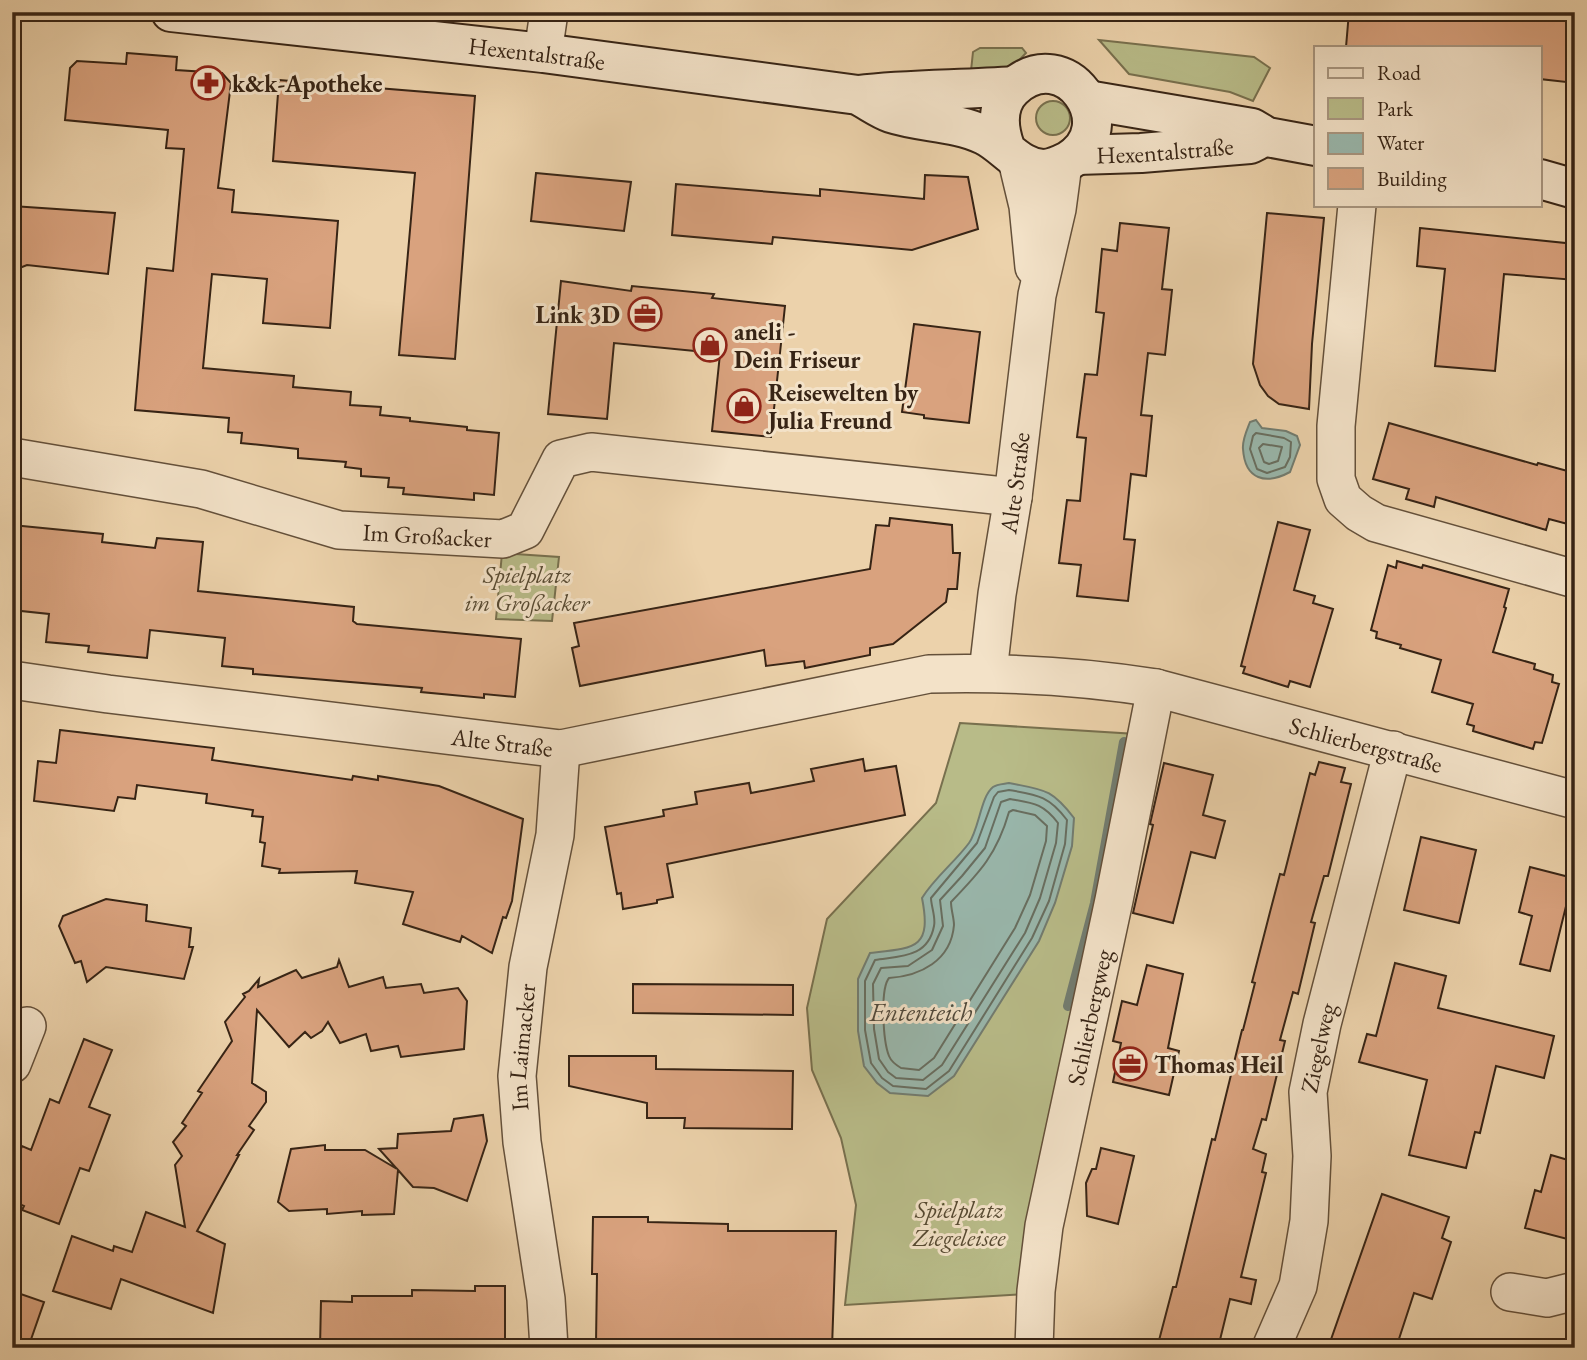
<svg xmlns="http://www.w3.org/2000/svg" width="1587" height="1360" viewBox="0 0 1587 1360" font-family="'EB Garamond',serif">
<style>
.green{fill:#b8bb88;stroke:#78704e;stroke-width:2}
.water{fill:#99b7ac;stroke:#727c70;stroke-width:2}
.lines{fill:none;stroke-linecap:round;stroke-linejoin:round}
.shore{stroke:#686e60;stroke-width:2}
.stream{stroke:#727c70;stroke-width:10}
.building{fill:#d9a27e;stroke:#372415;stroke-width:2}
.street-casing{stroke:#64503a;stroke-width:40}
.secondary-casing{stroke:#372415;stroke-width:42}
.street{stroke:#f3e2c8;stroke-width:37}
.secondary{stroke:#f3e2c8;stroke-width:38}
.labels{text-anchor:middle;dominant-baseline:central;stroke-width:6;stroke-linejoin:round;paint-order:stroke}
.street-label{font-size:24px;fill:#372415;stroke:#f3e2c8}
.poi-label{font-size:24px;font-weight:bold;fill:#372415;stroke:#f3e2c8;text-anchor:start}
.park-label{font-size:24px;font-style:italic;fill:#574a32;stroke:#f3e2c8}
.water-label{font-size:26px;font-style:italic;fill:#50493b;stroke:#f3e2c8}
</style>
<rect width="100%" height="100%" fill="#ecd2ab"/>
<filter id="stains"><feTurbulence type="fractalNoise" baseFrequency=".00286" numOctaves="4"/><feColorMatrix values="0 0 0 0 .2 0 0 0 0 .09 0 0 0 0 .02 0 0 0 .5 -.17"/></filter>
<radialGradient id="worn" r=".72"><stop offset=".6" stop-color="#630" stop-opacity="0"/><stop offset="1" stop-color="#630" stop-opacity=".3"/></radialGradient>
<path class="green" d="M1099,40L1254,57L1270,68L1253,101L1230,92L1129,74Z
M980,48H1022L1026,53L1008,72L970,80L973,52Z
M1036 118a17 17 0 1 1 34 0a17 17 0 1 1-34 0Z
M502,553L559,557L552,621L496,619Z
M960,723L1136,734L1027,1294L845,1305L856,1205L841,1138L812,1070L807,1008L827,919L936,803Z"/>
<path class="water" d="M1256,420L1262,428L1286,431L1297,436L1300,445L1290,472C1266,485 1245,480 1243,449C1242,440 1247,430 1250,422Z
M1009,783C1044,790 1051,788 1074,818L1072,846L1055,903L1039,941L954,1076L928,1096L890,1093L877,1083L864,1066L858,1031V979L870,953C915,948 932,949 922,898C935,877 955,862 969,843C979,829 981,796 993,787C997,784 1004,784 1009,783Z"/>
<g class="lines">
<path class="shore" d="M1256,433L1284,438L1291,442L1290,457L1285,467L1267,473L1257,469L1250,449L1253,436Z
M1263,444L1282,447L1278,461L1269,464L1264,462L1259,448Z
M1009,790C1038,795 1049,796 1067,820L1065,844L1049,901L1032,938L949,1071L926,1089L893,1086L882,1078L871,1063L865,1030V981L875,960C900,956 928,958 934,926C936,917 931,906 931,898L977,843L994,797L998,792Z
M1010,799C1033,803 1043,803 1058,823L1056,843L1040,898L1025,933L942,1065L923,1080L896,1078L888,1072L879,1059L874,1029L873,984L881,968L908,966L932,950L943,926L940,900L962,876L985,848L1001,802Z
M1013,810L1035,815L1047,826L1046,841L1030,895L1015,928L934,1058L919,1070L901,1068C896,1065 891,1061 889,1056C883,1041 880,989 889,978C920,976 951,961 954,925C954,918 951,910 951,902C980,872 997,854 1009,812Z"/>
<path class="stream" d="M1068,1006L1095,903L1124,742"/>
</g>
<path class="building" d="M1349,12H1575V83L1540,79V47H1346Z
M127,53L177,57L176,70L222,73L231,83L218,188L234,190L232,212L338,221L330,328L263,323L267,279L212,274L203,368L294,376L293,387L351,392L350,405L381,407L380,415L410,418V421L467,427V430L499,433L494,495L474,493V500L403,494L404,488L388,487L389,478L361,476V469L345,467L346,462L298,458V449L241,443L242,433L228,432L229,418L135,410L147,268L173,271L184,149L166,148L168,130L65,120L70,68L77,61L126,64Z
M279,80L475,96L455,359L399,355L415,173L273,161Z
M536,173L631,182L624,231L531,221Z
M925,175L968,177L978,229L912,250L773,237L772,244L672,235L676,184L820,196V189L924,199Z
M12,206L115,213L108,274L27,265L12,271Z
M1267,213L1324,218L1312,344L1309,409L1279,404L1268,396L1260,385L1253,364Z
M1120,223L1169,228L1162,289L1172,290L1165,355L1148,353L1141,415L1152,416L1146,476L1131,474L1124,539L1135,540L1128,601L1077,596L1081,565L1059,563L1067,500L1080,501L1086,438L1077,437L1085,374L1097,375L1104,313L1096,312L1102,249L1117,251Z
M1420,228L1575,244V280L1504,274L1495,371L1435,366L1445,269L1417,266Z
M561,281L631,291L632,286L714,294L712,298L785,306L771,437L712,431L720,354L695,351L614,343L607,419L548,414Z
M914,324L980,332L969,423L924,418V415L902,412Z
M1389,423L1537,465L1538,463L1575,473V526L1549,519L1546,530L1436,497L1434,507L1406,499L1409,489L1373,479Z
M890,518L952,525L953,553H960L957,589H948L946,602L893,644L870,648V655L805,668L804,661L766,666L764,650L580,686L572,648L579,646L574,623L870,569L876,525L889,526Z
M1278,522L1310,530L1294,590L1315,596L1313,603L1333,609L1310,687L1290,681L1288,687L1243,673L1245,667L1241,666Z
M12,525L103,534L102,542L155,548L157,538L203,542L198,591L354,607L353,621L357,624L521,639L515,697L484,694V698L421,692L422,688L253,674V669L222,666L225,638L150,630L147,658L88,652L89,646L46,642L49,614L12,610Z
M1397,561L1422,568L1423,565L1509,589L1504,607L1506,608L1493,652L1535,664L1534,669L1553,675L1552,682L1559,684L1542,743L1535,742L1533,749L1473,731L1474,726L1467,724L1473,704L1432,692L1441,660L1400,648L1401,645L1376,638L1377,632L1371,630L1388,565L1396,568Z
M60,730L214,748L212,760L352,780L353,776L378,780V776L439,786L523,819L512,901L506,918L503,917L492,953L462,936L460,942L403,924L413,892L355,883L357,871L279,873L280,869L262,866L265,843L260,842L263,817L252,816L253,810L206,803L207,794L137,785L135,799L118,797L114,811L34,801L38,761L56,763Z
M863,759L865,771L896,766L905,815L667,864L673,897L657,900V903L623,909L621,893L617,894L605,827L664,816L663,810L697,804L695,792L749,783L751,793L814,781L811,769Z
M1319,762L1345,768L1341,782L1351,784L1328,876H1324L1311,922L1315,923L1298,994L1293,992L1280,1040L1285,1041L1266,1120L1262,1119L1253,1149L1266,1154L1262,1172L1266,1173L1241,1277L1256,1280L1251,1304L1230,1299L1218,1348H1157L1173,1287H1176L1212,1139L1215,1140L1242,1030H1243L1255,983L1252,982L1270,912L1280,874L1284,875L1310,773L1315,775Z
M1164,763L1213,775L1203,815L1225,821L1215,858L1191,852L1173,923L1133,913L1153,825L1150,824Z
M1421,837L1476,850L1459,923L1404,910Z
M1530,867L1573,878L1550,971L1520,964L1532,916L1519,912Z
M106,899L147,905L146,921L191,928L189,947H193L184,979L106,967L87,982L81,961L75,963L59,926L63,916Z
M339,960L349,987L383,977L386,988L421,984L424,993L458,988L467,1001L464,1049L401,1057L398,1046L371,1051L366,1034L340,1043L328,1022L322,1031L311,1038L305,1032L289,1047L257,1010L252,1083L266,1092V1102L249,1126L254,1130L237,1155H239L197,1231L225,1244L213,1313L121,1279L111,1309L53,1291L72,1236L113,1251L114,1246L132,1252L146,1212L185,1227L175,1165L182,1156L173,1142L186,1126L182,1123L202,1093L198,1091L232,1041L225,1022L245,997L243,994L249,991L259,979L258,987L296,970L302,978L337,967Z
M1395,963L1446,976L1438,1008L1554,1036L1544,1078L1496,1066L1480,1133L1475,1132L1466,1168L1409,1155L1427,1080L1359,1062L1367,1034L1376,1036Z
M1147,965L1183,974L1168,1048L1179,1051L1169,1095L1113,1082L1121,1043L1113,1041L1122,1001L1137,1005Z
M633,984L793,985V1015L633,1013Z
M84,1039L112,1050L89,1107L110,1115L89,1171L80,1168L59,1224L22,1210L24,1206L12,1201V1174L22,1146L31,1150L50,1099L59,1103Z
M569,1056H656V1069L793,1071L792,1129L684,1128L685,1118H647V1103L569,1086Z
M483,1115L487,1141L467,1201L434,1188L413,1187L398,1170L394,1214L362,1215V1211L327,1214V1209L289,1211L278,1202L291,1149L325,1145V1150H365L397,1169L379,1149L397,1148L398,1134L451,1131L454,1119Z
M1101,1148L1134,1156L1118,1224L1087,1216L1086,1183L1092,1169H1096Z
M1551,1155L1575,1162V1241L1525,1228L1535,1190L1541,1192Z
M1382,1194L1449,1217L1442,1238L1451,1242L1432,1299L1414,1293L1396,1348H1328Z
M593,1217H648V1222L728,1224V1231H836L832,1348H760V1344L596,1343L597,1274H592Z
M475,1286H505V1348L411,1345V1348H320L321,1301L352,1302V1296H412V1290L475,1291Z
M12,1291L44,1302L28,1348H12Z"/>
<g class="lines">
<defs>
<g id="street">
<path d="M543,53L549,12"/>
<path d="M1017,160L1028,206L1034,267"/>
<path d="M1357,205L1336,426V479L1343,499L1359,513L1376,523L1575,579"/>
<path id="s1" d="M12,457L201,489L339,530L503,539L525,530L561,459L591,452L1013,497"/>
<path id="s2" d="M988,672L997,594L1013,497L1037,295L1057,209L1063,164"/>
<path id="s3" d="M12,680L108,694L561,749L929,674C1004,672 1081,676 1156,688L1575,800"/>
<path d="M12,1064L27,1026"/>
<path d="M1510,1292L1547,1298L1575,1291"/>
<path id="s4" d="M549,1348L546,1299L522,1142L517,1076L528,967L555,835L561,749"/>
<path id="s5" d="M1034,1348L1036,1291L1044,1226L1114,900L1156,688"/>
<path id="s6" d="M1271,1348L1298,1286L1309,1221L1312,1156L1308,1092L1322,1024L1393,750"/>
</g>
<g id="secondary">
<path id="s7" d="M171,12L543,53L858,95C910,89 963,90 1015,86"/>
<path d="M863,98C872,103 882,110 891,113C922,123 954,121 984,135C1005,145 1018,168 1043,169C1051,169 1060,165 1068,161C1127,126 1065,40 1013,88C996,104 998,127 1005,147"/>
<path d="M1087,100L1252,128L1267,137L1316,146"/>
<path id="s8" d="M1077,155L1141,153L1250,144L1256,141"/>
<path d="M1540,179L1575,189"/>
</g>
</defs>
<use href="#street" class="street-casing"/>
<use href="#secondary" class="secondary-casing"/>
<use href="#street" class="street"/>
<use href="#secondary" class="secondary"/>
</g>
<defs>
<symbol id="pharmacy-ring" viewBox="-11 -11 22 22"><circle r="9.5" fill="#f3e2c8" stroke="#8f2418" stroke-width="1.5"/><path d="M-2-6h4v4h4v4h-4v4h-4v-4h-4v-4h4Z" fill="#8f2418"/></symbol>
<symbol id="office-ring" viewBox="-11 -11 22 22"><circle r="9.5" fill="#f3e2c8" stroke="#8f2418" stroke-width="1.5"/><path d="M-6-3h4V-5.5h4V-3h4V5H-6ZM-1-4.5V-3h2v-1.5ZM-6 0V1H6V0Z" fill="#8f2418"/></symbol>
<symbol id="shop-ring" viewBox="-11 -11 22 22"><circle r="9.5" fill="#f3e2c8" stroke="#8f2418" stroke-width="1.5"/><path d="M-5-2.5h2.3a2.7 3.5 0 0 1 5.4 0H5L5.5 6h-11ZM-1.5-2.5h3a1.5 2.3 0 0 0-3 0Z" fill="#8f2418"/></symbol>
</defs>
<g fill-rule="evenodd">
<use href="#pharmacy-ring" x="189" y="64" width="38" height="38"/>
<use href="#office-ring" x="626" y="295" width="38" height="38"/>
<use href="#shop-ring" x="691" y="326" width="38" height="38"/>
<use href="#shop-ring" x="725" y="387" width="38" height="38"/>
<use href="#office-ring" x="1111" y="1045" width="38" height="38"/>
</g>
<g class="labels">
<g class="street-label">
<text stroke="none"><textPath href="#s7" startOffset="368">Hexentalstraße</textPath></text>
<text stroke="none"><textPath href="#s8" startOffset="88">Hexentalstraße</textPath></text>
<text stroke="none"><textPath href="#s2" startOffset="191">Alte Straße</textPath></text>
<text stroke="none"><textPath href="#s1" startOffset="424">Im Großacker</textPath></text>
<text stroke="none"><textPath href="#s3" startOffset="494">Alte Straße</textPath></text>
<text stroke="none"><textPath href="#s3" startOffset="1374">Schlierbergstraße</textPath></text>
<text stroke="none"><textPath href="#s5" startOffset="336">Schlierbergweg</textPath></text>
<text stroke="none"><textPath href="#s4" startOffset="303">Im Laimacker</textPath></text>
<text stroke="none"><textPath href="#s6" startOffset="308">Ziegelweg</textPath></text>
</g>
<g class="poi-label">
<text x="232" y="83">k&amp;k-Apotheke</text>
<text x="620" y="314" text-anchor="end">Link 3D</text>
<text x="734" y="331">aneli -<tspan x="734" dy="28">Dein Friseur</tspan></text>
<text x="768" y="392">Reisewelten by<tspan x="768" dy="28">Julia Freund</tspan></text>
<text x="1154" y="1064">Thomas Heil</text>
</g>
<g class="park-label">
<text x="527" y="574">Spielplatz<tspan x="527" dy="28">im Großacker</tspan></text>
<text x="959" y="1209">Spielplatz<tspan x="959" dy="28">Ziegeleisee</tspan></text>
</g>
<g class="water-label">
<text x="921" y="1012">Ententeich</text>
</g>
</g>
<rect width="1587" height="1360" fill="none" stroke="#ecd2ab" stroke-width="42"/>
<rect x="14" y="14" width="1559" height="1332" fill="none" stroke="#372415" stroke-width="3.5"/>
<rect x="21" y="21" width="1545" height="1318" fill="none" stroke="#372415" stroke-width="2"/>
<rect x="1314" y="46" width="228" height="161" fill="#f3e2c8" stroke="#a89680" stroke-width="2"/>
<rect x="1328" y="68" width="35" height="10" fill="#f3e2c8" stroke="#a89680" stroke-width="2"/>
<text x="1377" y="80" font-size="21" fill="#372415">Road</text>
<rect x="1328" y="98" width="35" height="21" fill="#b8bb88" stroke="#a89680" stroke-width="2"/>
<text x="1377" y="116" font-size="21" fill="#372415">Park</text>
<rect x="1328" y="133" width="35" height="21" fill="#99b7ac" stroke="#a89680" stroke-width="2"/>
<text x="1377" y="150" font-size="21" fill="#372415">Water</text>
<rect x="1328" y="168" width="35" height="21" fill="#d9a27e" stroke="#a89680" stroke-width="2"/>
<text x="1377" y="186" font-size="21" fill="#372415">Building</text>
<rect width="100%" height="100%" filter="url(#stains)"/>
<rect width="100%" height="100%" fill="url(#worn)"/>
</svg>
